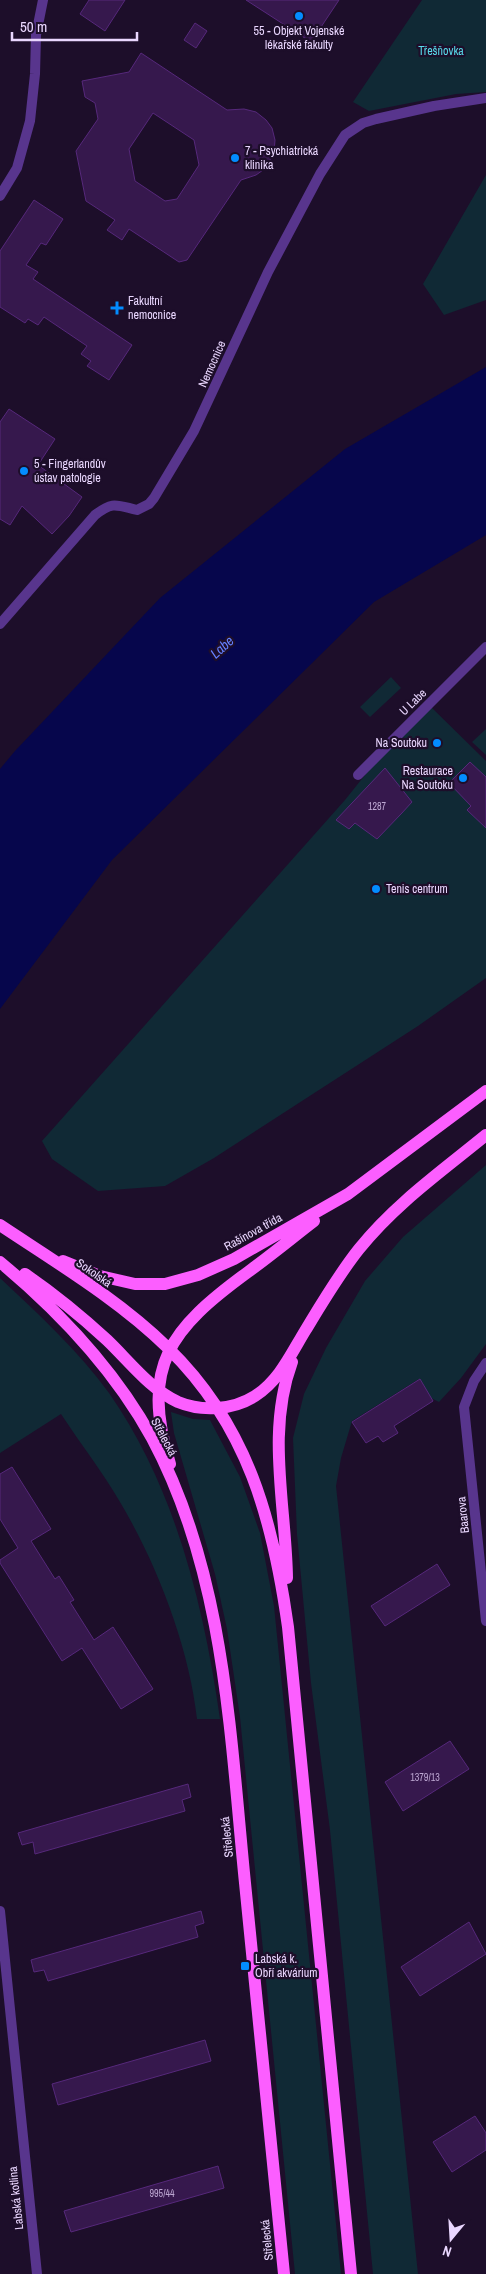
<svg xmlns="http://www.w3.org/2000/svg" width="486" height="2274" viewBox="0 0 486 2274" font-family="'Archivo Narrow',sans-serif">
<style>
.green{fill:#102935}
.water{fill:#06064c}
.building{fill:#36184d;stroke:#56287b;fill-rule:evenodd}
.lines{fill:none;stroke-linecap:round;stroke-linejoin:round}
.minor{stroke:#58358d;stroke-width:10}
.primary{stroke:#fc5eff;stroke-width:12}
.poi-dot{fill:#038cff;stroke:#1d0e2a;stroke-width:2}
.labels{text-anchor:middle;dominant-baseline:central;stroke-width:4.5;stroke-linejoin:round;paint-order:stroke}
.number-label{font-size:10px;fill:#bda7d2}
.poi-label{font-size:12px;fill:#ead7ff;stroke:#1d0e2a;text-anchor:start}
.park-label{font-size:12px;fill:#58dbeb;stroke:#1d0e2a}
.street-label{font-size:12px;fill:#ead7ff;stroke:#1d0e2a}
.water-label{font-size:14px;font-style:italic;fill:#6581ff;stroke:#1d0e2a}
</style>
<rect width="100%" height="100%" fill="#1d0e2a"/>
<path class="green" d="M422,0H486V92L456,94L369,111L353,102Z
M486,175V300L444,315L423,284Z
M391,677L401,688L370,717L360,707Z
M430,706L486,761V978L418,1026L214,1158L165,1186L98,1191L52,1159L42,1141L345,800L381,755Z
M486,729V755L472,742Z
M486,1165V1344L461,1378L439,1402L431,1398L419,1379L352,1421L341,1458L336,1486L418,2274H373L330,1830L311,1683L297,1534L293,1438L304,1394L326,1348L365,1281L403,1237Z
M0,1278C38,1314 78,1350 109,1393C175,1487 204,1606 220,1719H197C189,1647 157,1564 120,1502C102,1471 80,1443 61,1414L0,1453Z
M171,1412L193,1419L210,1420L240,1477L260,1533L274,1606L341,2274H295L240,1717L227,1629L215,1574L174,1433Z"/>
<path class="water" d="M486,367V535L374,602L112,860L0,1009V769L15,751L160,598L345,449Z"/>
<path class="building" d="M89,0H125L105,31L80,14Z
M246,0H339L311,42Z
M195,23L207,31L196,48L184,40Z
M141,53L227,110L244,109L256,112L266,120L272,128L275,140L274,152L266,168L256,175L241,180L187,260L179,262L129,229L122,240L107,230L115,220L86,201L76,151L98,119L95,103L85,97L82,81L129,72ZM153,113L194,140L199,165L177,199L165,201L135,181L129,149Z
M34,200L63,219L46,245L41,243L26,265L38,272L33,279L132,345L109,380L87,366L91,361L81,354L87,346L44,317L38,325L28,319L25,323L0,307V251Z
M9,409L55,439L38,465L82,497L69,516L52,534L22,506L10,525L0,519V422Z
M470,762L486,777V828L467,810L471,806L449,783Z
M385,768L412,802L401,814L377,839L355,823L349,829L336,820Z
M420,1379L433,1401L394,1426L398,1433L383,1442L378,1436L366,1443L352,1422Z
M12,1467L51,1529L31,1541L55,1579L59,1576L74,1600L70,1602L94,1640L113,1627L153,1689L121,1709L82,1648L62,1661L0,1563V1560L18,1548L0,1519V1474Z
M437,1564L450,1585L385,1626L371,1606Z
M450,1741L469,1769L403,1811L385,1782Z
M188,1784L191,1797L182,1800L185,1811L35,1854L33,1842L22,1845L18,1833Z
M201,1911L204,1923L195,1926L198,1937L48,1981L44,1970L34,1972L31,1960Z
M469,1922L486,1954L420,1996L401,1967Z
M205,2040L211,2061L58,2105L52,2084Z
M475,2116L486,2133V2150L452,2172L433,2142Z
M218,2166L224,2188L71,2232L64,2211Z"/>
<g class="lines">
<path class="minor" d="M0,196L17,168L30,121L35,74L36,35L43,0
M0,624L95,515C113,501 116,505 137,510L149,504L154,498L194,431L268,272L320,174L345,135L363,123L376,119L434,106L486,98
M358,775L486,647
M486,1363L474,1381L464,1407L486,1621
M0,1911L37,2274"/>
<path class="primary" d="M0,1225C57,1263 119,1300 168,1348C248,1426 273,1520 288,1627L351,2274
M63,1261L100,1276L135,1284H165L198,1275L234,1259L348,1194L486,1091
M0,1262C60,1312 114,1369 152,1438C225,1574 230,1734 245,1883C258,2014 272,2144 284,2274
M25,1274C54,1294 81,1316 107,1340C130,1362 150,1389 178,1402C202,1412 233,1410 255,1396C279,1381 291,1354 305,1331C322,1303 339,1274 359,1249C395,1204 442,1171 486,1135
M170,1464C140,1366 170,1329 248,1272C270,1256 292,1238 314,1221
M287,1578C286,1506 266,1432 292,1362"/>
</g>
<g class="poi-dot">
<circle cx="299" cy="16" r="5"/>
<circle cx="235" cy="158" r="5"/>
<path d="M114.5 300.5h5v5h5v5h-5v5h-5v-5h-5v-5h5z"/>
<circle cx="24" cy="471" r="5"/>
<circle cx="437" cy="743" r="5"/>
<circle cx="463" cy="778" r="5"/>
<circle cx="376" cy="889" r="5"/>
<rect x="240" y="1961" width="10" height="10" rx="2.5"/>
</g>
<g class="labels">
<g class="number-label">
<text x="377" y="806">1287</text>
<text x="425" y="1777">1379/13</text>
<text x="162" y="2193">995/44</text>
</g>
<g class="poi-label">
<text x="299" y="31" text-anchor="middle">55 - Objekt Vojenské<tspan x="299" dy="14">lékařské fakulty</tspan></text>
<text x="245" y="151">7 - Psychiatrická<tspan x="245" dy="14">klinika</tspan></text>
<text x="128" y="301">Fakultní<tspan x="128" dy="14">nemocnice</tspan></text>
<text x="34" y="464">5 - Fingerlandův<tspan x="34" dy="14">ústav patologie</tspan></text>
<text x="427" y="743" text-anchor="end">Na Soutoku</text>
<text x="453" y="771" text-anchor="end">Restaurace<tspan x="453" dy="14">Na Soutoku</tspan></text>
<text x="386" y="889">Tenis centrum</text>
<text x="255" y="1959">Labská k.<tspan x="255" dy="14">Obří akvárium</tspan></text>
</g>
<g class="park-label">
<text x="441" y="51">Třešňovka</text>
</g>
<g class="street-label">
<text transform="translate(212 364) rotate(-66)">Nemocnice</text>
<text transform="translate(413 702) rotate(-44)">U Labe</text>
<text transform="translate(253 1232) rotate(-29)">Rašínova třída</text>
<text transform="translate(94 1273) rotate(35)">Sokolská</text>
<text transform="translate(164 1437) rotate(62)">Střelecká</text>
<text transform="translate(463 1515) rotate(-96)">Baarova</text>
<text transform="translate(227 1837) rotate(-96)">Střelecká</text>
<text transform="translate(16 2198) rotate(-96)">Labská kotlina</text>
<text transform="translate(267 2240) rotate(-96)">Střelecká</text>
</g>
<g class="water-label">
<text transform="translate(222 647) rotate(-42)">Labe</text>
</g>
</g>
<g transform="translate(451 2239) rotate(198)" stroke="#1d0e2a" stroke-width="4" paint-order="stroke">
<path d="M0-4L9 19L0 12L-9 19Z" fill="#ead7ff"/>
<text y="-8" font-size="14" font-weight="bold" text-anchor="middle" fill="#ead7ff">N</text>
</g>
<path d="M12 32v8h125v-8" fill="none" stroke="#ead7ff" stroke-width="2.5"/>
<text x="20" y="32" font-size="15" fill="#ead7ff" stroke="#1d0e2a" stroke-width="4" paint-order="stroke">50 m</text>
</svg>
